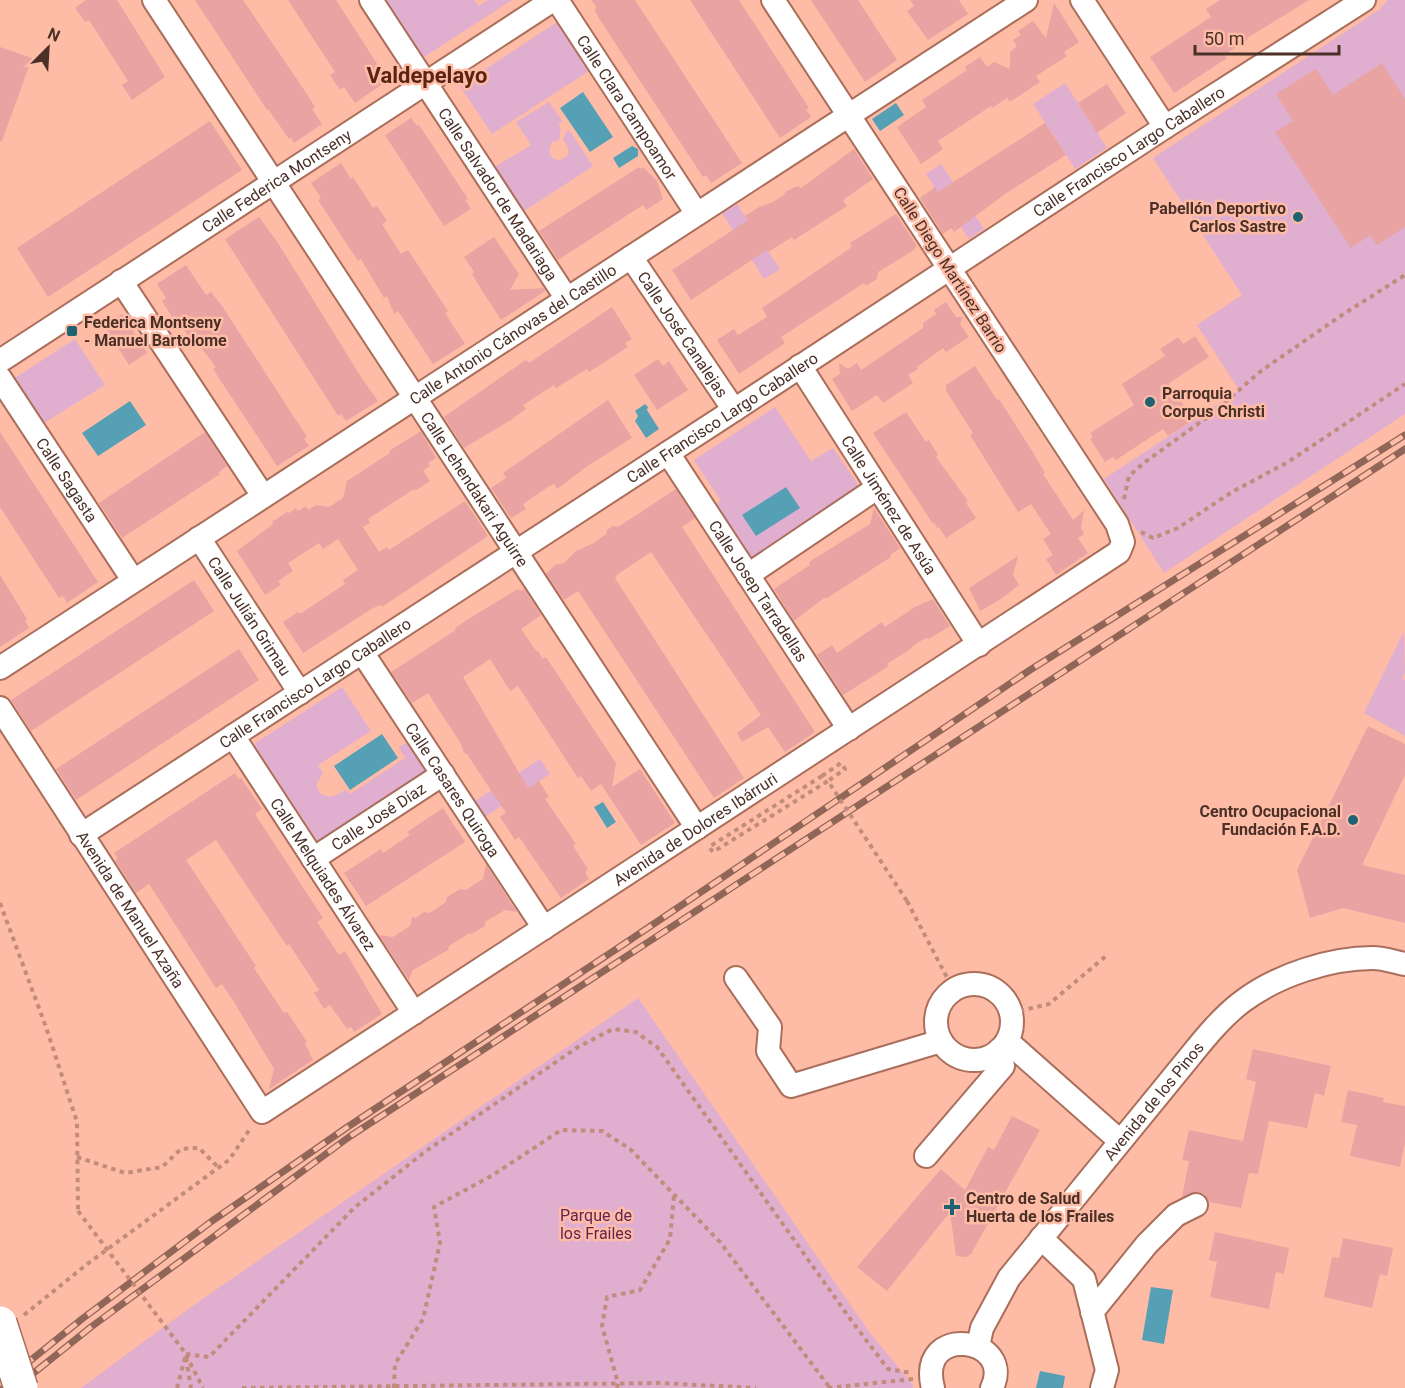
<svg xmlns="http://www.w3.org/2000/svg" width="1405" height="1388" viewBox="0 0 1405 1388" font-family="Roboto,sans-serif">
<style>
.green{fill:#e0aecf}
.water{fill:#56a0b6}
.building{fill:#e8a3a2}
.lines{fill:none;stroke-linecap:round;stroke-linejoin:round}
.minor-casing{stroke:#aa6e5a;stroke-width:26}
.path{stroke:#c18c7b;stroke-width:4;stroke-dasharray:4.5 4.5;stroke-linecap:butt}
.minor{stroke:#fff;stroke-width:22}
.rail-casing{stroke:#906658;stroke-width:7}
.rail{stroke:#febca6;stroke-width:4.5;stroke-dasharray:14;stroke-linecap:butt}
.highway-bridge-casing{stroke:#aa6e5a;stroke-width:36;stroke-linecap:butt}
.path-bridge{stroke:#c18c7b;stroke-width:4;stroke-dasharray:4.5 4.5;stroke-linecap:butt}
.highway-bridge{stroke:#fff;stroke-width:33}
.poi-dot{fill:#1e6274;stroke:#febca6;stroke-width:2}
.labels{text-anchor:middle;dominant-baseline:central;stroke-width:5;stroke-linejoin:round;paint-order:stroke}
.street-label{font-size:16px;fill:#4a3027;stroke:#febca6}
.poi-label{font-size:16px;font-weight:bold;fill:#4a3027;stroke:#febca6;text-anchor:start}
.park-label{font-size:16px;fill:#632352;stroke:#febca6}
.district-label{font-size:22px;font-weight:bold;fill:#592512;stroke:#febca6}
</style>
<rect width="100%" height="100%" fill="#febca6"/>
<path class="green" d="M386,0H474L479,6L488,0H512L424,57Z
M1388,0H1405V414L1164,573L1104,479L1239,390L1197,325L1242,295L1153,158L1380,9Z
M557,22L589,71L492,134L460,86Z
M1065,83L1107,148L1075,169L1033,104Z
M549,102L563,122L558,124L561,129L559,140L552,142C547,151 549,160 561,160L569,154L567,145L563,140L566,132L569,130L593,166L524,211L495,167L531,145L516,122Z
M941,164L984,229L969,239L926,174Z
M737,204L780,269L764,279L722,213Z
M75,339L105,385L44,423L15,378Z
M775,407L811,461L833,448L860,487L751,558L716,504L721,501L694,460Z
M1404,631L1405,673L1402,678L1405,680V736L1364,713Z
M342,687L371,731L318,765L323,773L316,785C321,801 336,798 346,789L350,794L405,758L399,747L408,742L426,771L318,842L254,744Z
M540,759L550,774L485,817L475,801Z
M638,998L870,1333L913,1385V1388H81L191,1307Z"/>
<path class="water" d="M583,92L613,137L590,152L560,108Z
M896,103L904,115L880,131L872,119Z
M632,146L638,149V156L619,168L613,158Z
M130,401L146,425L98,456L82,433Z
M645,404L648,407L647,410L659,429L646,438L635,421L638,416L635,411Z
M786,487L800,508L756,536L742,515Z
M382,734L398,758L350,790L334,766Z
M603,802L616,822L607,828L594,807Z
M1151,1287L1173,1290L1164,1344L1142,1340Z
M1040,1371L1065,1376L1063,1388H1036Z"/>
<path class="building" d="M86,0H117L165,77L132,100L122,85L128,81L89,20L85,22L75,8Z
M195,0H243L305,91L315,107L312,109L322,124L294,143L291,138L289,139L268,109L267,110Z
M288,0H336L385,76L381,78L384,83L355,103L344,87L340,90L330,75L335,72Z
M591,0H635L742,163L711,183L706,175L703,177L600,20L594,9L597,8Z
M690,0H739L809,108L806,110L811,117L780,138Z
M811,0H858L897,60L865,82Z
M910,0H959L968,14L928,40L907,11L914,6Z
M1220,0H1309L1247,38L1248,39L1224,55L1227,58L1174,93L1150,57L1211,17L1206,9Z
M1054,3L1079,42L1064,52L1067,56L1036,76L1040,82L1010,102L1007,98L992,108L991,106L938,141L943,149L921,164L897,127L926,107L922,100L967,70L965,67L980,57L987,67L994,62L1010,69V52L1017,46L1013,40L1021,35L1018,31L1033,21L1046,38Z
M0,47L32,58L2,141H0Z
M1382,63L1405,99V227L1377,245L1370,235L1351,248L1275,132L1293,121L1276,94L1316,69L1333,95Z
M1107,84L1126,113L1097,133L1078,103Z
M411,118L417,126L419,125L443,161L468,199L465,200L471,209L444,226L385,135Z
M210,121L242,170L48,297L17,248Z
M1045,123L1066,155L1005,194L954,232L951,228L943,234L920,198L935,187L938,192Z
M854,149L873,179L843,200L847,206L794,240L792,237L768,252L767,250L691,300L672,270L748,220L745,216L759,207L773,202L784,195L786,191L798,186L801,188Z
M341,163L351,179L353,177L373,208L377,206L387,221L382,224L401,254L408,250L448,311L445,313L465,344L433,364L398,311L394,314L387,296L384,298L361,259L358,261L318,200L321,198L311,183Z
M639,167L641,169L643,167L657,181L663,199L646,210L643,205L558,260L539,231Z
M896,214L917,246L911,252L878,272L877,279L866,286L864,283L781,337L785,343L739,374L717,340L734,329L738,335L767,317L762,308L852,247L850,243Z
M259,217L278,243L361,377L378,401L346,421L341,414L338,416L333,408L225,239Z
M494,237L519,274L510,290L544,288L545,291L501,320L481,289L472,274L474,272L464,257Z
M186,265L206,295L211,292L222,306L307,437L304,439L309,446L277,466L213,369L216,367L198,344L195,346L175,316L172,317L162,301L166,298L157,284Z
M946,302L956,317H963L960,324L969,337L946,352L943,348L917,367L918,369L908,375L913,383L883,403L877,395L852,411L832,379L840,374L839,363L848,369L857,363L861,370L923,328V323L936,314L934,310Z
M612,307L632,339L625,343L628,347L589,372L587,369L556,388L554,385L523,405L526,409L511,420L464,448L444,417L504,375L526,360L529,363Z
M122,314L147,353L129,365L104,326Z
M1195,336L1209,357L1169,383L1193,420L1168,436L1163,429L1116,460L1113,457L1105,462L1090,439L1093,437L1090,433L1134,405L1122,384L1165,356L1160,349L1178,337L1183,344Z
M658,359L663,366L669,361L688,390L657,410L634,375Z
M975,366L997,400L999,399L1034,454L1045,473L1043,474L1073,520L1084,510L1081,528L1084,534L1078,538L1088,553L1056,575L1046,559L1053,555L1043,539L1051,534L1031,504L1018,512L970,435L973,433L946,391V385Z
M608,400L632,438L586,467L557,489L554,484L548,487L523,504L526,509L511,518L491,488L506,478L503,473Z
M906,412L926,442L929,440L938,455L936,457L968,501L966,503L976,518L946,538L939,527L938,529L934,523L933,524L873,433Z
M421,431L436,458L428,463L430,466L423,471L430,481L415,491L414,489L368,519L370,523L363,527L379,552L387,547L389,550L465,501L488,536L382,607L381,605L373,608L303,653L283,622L298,612L300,614L345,584L343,580L358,570L338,539L323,549L319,543L288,563L293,571L278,581L281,585L265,595L237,551L273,524L272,522L287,512L289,513L296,508L298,511L306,506L308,510L316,505L329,507L343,498L347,481L390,453L389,451Z
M0,432L98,582L67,603L63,596L59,598L0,507Z
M205,432L227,466L219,472L220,474L122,538L99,503Z
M676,489L695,518L682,527L815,732L785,752L768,727L742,742L737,733L761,715L651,552L618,574L615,578L744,778L714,798L578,591L564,600L546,574L555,565L564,563L576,551L594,543L606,534L607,530L613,526L618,527Z
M874,508L900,548L890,555L891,557L827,598H824L794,621L774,589L810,565L809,562L870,524Z
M1018,556L1013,575L1019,585L1001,599L980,611L969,588Z
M0,575L27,619L25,620L29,628L0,647Z
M194,580L214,611L31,731L11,700Z
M518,589L522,591L524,589L541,615L521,629L537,652L538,651L543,659L546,657L616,763L612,787L640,769L675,823L641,845L601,784L591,791L581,776L578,778L518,686L510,691L490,659L463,677L528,788L539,781L549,797L545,799L576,844L573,846L588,869L585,872L589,879L561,898L519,837L515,840L500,817L506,813L467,754L464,753L461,744L428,693L412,703L391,672L456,630L455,628L478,613Z
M933,599L950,626L929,639L926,638L917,643L909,650L887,664L889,666L843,695L817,655L832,645L837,653L882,622L885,627L915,607Z
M239,649L259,680L76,800L56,769Z
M1368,726L1405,744V775L1362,865L1405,875V923L1343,908L1310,918L1297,870Z
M235,773L239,779L241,778L262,809L255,814L323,918L317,922L339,955L345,951L382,1014L354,1032L351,1027L347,1029L330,1005L324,1009L314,993L319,990L289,944L287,946L216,840L186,860L256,966L254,968L284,1013L287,1012L307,1042L305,1043L313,1060L269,1089L274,1069L234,1002L222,984L216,988L149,884L136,893L115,860L118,859L114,853Z
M443,808L465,842L366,906L344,873L381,849L383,853L410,835L407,832Z
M486,864L517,912L505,910L485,922V926L472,934H468L449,946L448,950L413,970L409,980L379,935L393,937L410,926L412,917L416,918L424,912L430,913L446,902L447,897L460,889L466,890L483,879Z
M1253,1049L1331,1066L1324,1096L1315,1093L1307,1128L1269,1121L1258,1174L1249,1173L1241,1208L1209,1202L1204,1194L1197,1192L1182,1197L1189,1161L1182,1160L1189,1130L1243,1141L1256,1082L1246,1079Z
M1348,1090L1384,1098L1383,1102L1405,1106V1143L1400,1167L1350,1156L1357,1125L1341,1122Z
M1012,1116L1040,1130L971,1254L966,1257L956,1256L950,1212L887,1291L857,1267L941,1169L965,1190L988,1147L994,1150Z
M1215,1232L1289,1248L1284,1274L1276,1272L1269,1309L1210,1297L1217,1262L1209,1260Z
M1343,1238L1393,1248L1387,1276L1380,1274L1372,1308L1324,1297L1332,1257L1339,1258Z"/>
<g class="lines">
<defs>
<g id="minor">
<path id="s1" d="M154,0L697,828"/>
<path id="s2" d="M371,0L567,299"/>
<path id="s3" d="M557,0L697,214"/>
<path d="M1082,0L1165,127"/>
<path id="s4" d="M631,257L734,410"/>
<path d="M121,281L263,496"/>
<path id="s5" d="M0,361L553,0"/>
<path id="s6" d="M800,366L979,645"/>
<path id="s7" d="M0,378L133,580"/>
<path id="s8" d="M668,453L849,729"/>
<path id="s9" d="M199,538L300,693"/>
<path d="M748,575L877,488"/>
<path id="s10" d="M362,652L544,928"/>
<path id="s11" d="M0,668L1026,0"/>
<path id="s12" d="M0,708L262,1112L1119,552L1123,542L1117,524L773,0"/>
<path id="s13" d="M233,736L414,1013"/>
<path id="s14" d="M81,835L734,410L1165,127L1364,0"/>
<path id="s15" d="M313,859L443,774"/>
<path d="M736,978L770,1027L768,1051L791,1086L941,1041"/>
<circle cx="974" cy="1022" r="38"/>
<path d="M1007,1041L1120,1141"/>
<path d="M926,1156L1003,1066L999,1050"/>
<path d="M1041,1238L1084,1279L1107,1370L1102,1388"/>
<path d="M1092,1312L1147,1244L1176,1215L1196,1205"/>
<path id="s16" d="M978,1346L982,1328L1009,1278L1183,1065C1201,1043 1220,1018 1243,1001C1278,975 1330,958 1373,958C1383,958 1395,962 1405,964"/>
<path d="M933,1388C916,1322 1016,1337 992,1388"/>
</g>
</defs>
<use href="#minor" class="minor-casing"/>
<path class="path" d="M1124,499L1129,476L1145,462L1209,416L1261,371L1342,315L1405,275
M1141,532L1153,538L1178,528L1232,492L1288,462L1405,384
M822,776L841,763L845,769L828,781
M907,901L953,989
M0,903L46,1027L77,1122L78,1211
M1011,1013L1049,1004L1106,956
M77,1157L125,1173L162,1167L181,1149L199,1148L219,1168
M24,1315L86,1265L229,1160L250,1129
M186,1354L209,1357L354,1208L426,1151L578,1047L613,1029L636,1032L657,1047L851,1320L888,1369L912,1373
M186,1355L203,1388
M186,1358L191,1388
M177,1388L186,1354
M242,1388L659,1383L756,1388
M394,1388L395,1364L423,1319L440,1243L434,1207L493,1175L561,1130L602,1131L630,1149L720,1242L830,1388
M617,1388L618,1383L602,1326L607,1297L640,1290L670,1239L674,1195
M828,1388L913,1379"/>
<use href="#minor" class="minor"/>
<defs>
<path id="rail" d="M0,1385L82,1319L212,1221L346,1128L621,946L1030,670L1405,435
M15,1388L91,1327L349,1137L1405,449"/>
</defs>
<use href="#rail" class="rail-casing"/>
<use href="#rail" class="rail"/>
<defs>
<path id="highway-bridge" d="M0,1323L21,1388"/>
</defs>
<use href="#highway-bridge" class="highway-bridge-casing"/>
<path class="path-bridge" d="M822,776L709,847L713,852L828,781L907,901
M78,1211L186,1354"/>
<use href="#highway-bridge" class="highway-bridge"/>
</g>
<g class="poi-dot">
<circle cx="1298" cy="217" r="6"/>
<rect x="66" y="325" width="12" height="12" rx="3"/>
<circle cx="1150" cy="402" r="6"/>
<circle cx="1353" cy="820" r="6"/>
<path d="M949 1198h6v6h6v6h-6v6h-6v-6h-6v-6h6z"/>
</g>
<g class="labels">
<g class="street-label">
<text stroke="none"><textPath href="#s3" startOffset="128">Calle Clara Campoamor</textPath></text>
<text stroke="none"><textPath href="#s14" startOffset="1251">Calle Francisco Largo Caballero</textPath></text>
<text stroke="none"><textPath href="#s5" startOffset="330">Calle Federica Montseny</textPath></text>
<text stroke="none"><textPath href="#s2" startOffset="232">Calle Salvador de Madariaga</textPath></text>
<text transform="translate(950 270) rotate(57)">Calle Diego Martínez Barrio</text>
<text stroke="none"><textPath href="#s11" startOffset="612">Calle Antonio Cánovas del Castillo</textPath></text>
<text stroke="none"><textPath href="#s4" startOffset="93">Calle José Canalejas</textPath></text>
<text stroke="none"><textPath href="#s14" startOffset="765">Calle Francisco Largo Caballero</textPath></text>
<text stroke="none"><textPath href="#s7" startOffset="122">Calle Sagasta</textPath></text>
<text stroke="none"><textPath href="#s1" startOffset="585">Calle Lehendakari Aguirre</textPath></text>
<text stroke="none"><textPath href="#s6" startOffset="165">Calle Jiménez de Asúa</textPath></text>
<text stroke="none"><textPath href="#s8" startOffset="165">Calle Josep Tarradellas</textPath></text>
<text stroke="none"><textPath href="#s9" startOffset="93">Calle Julián Grimau</textPath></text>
<text stroke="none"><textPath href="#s14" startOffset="279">Calle Francisco Largo Caballero</textPath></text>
<text stroke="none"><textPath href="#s10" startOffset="165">Calle Casares Quiroga</textPath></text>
<text stroke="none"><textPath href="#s15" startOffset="78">Calle José Díaz</textPath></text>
<text stroke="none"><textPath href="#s12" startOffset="999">Avenida de Dolores Ibárruri</textPath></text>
<text stroke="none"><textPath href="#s13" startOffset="165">Calle Melquiades Álvarez</textPath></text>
<text stroke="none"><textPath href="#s12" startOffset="240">Avenida de Manuel Azaña</textPath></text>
<text stroke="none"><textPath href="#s16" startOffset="304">Avenida de los Pinos</textPath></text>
</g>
<g class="poi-label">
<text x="1286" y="208" text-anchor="end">Pabellón Deportivo<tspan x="1286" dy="18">Carlos Sastre</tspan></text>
<text x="84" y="322">Federica Montseny<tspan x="84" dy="18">- Manuel Bartolome</tspan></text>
<text x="1162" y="393">Parroquia<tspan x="1162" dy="18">Corpus Christi</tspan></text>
<text x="1341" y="811" text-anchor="end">Centro Ocupacional<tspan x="1341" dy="18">Fundación F.A.D.</tspan></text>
<text x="966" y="1198">Centro de Salud<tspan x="966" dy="18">Huerta de los Frailes</tspan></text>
</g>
<g class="park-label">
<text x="596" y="1215">Parque de<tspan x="596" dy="18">los Frailes</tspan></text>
</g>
<g class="district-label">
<text x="427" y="75">Valdepelayo</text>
</g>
</g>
<g transform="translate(48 48) rotate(24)" stroke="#febca6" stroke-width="4.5" paint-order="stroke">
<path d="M0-4.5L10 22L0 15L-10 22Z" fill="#4a3027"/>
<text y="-9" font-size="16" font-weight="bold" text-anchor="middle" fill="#4a3027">N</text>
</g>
<path d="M1195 45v9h144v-9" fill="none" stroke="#4a3027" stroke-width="3"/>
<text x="1204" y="45" font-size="18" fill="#4a3027" stroke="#febca6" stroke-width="4.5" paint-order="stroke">50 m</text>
</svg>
